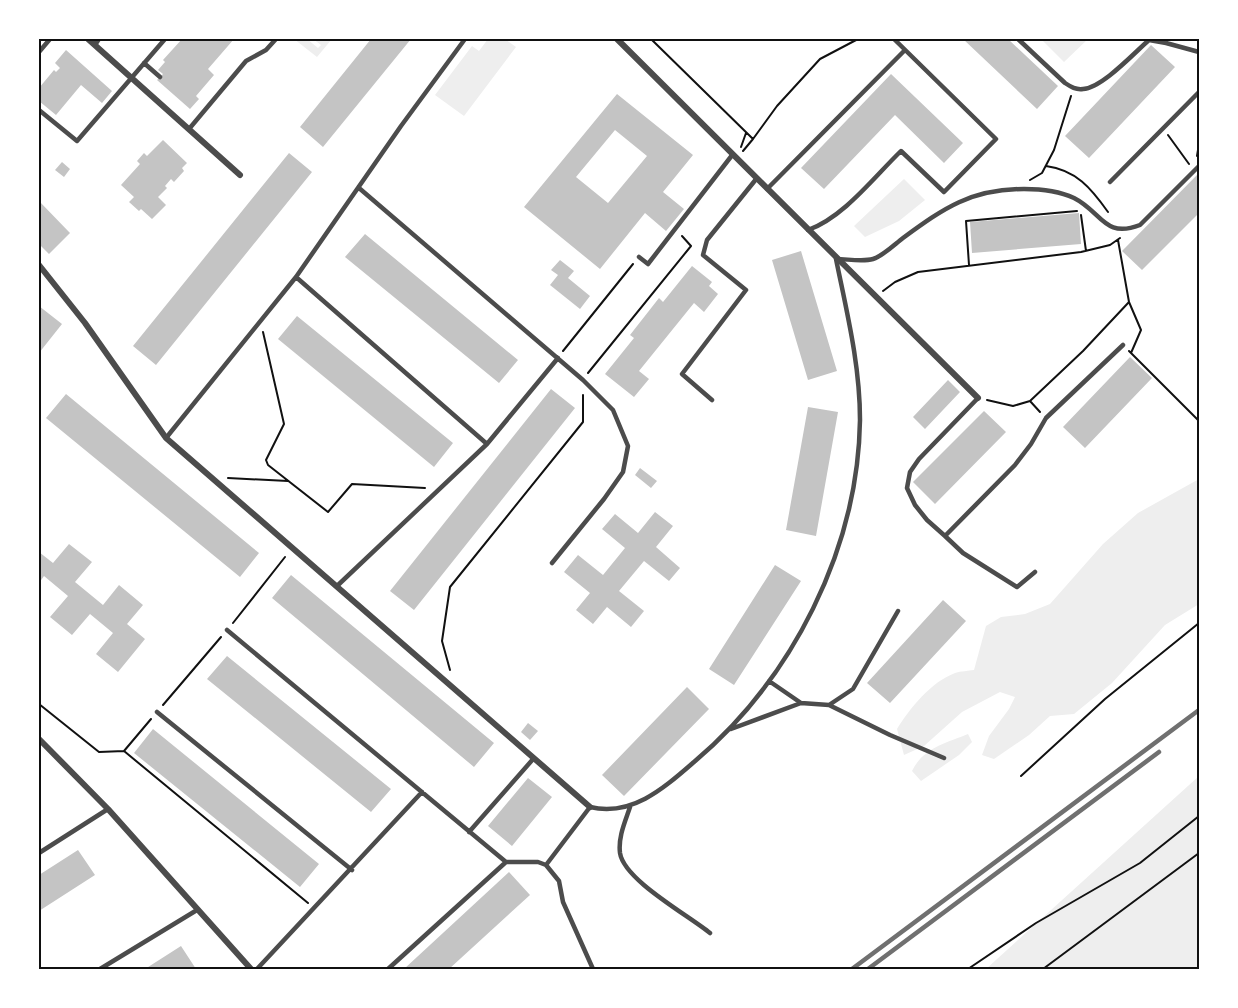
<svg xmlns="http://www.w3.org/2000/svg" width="1238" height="1008" viewBox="0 0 1238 1008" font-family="'Noto Sans',sans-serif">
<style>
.green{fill:#eee}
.building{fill:#c4c4c4;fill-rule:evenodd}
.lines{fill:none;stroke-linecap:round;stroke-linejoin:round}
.path{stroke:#111;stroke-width:2}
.service{stroke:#4c4c4c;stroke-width:4.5}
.minor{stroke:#4c4c4c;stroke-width:6}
.rail{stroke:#707070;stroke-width:4.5}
.neatline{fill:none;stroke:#111;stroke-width:2}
</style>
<rect width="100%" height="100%" fill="#fff"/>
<path class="green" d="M294,39H307L318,48L321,45L313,39H332L317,57Z
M488,39H505L516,47L464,116L435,95L472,46L479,51Z
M1041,39H1088L1064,62Z
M904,179L925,200L899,221L865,237L854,226Z
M1199,479V604L1165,625L1112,683L1074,714L1050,716L1029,735L994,759L982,755L989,736L1009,709L1015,697L1000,692L962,712L924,746L904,755L897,729C910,708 931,682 955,673C961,671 968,671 974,670L986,626L1001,617L1025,614L1050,604L1103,544L1138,513Z
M968,734L972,742L959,755L921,781L912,771C923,748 946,743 968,734Z
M1199,776V969H986Z"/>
<path class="building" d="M182,39H234L208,69L214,75L196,96L199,99L190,109L157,80L163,74L158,70L165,62L163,60Z
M371,39H411L323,147L300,127Z
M963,39H1008L1058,86L1037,109Z
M1151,45L1175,67L1089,158L1065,136Z
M66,50L112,91L102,103L81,85L56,115L39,101V88L54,70L56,72L60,68L55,63Z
M891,74L963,143L944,163L895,115L824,189L801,168Z
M617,94L693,155L663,192L684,209L666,231L645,213L600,269L524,207ZM615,130L647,156L608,203L576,177Z
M163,140L187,163L182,168L184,171L174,182L171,179L165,186L167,188L158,197L166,205L152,219L141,209L139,211L129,202L134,197L121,185L140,164L137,161L144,153L147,156Z
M289,153L312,172L156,365L133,346Z
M62,162L70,169L64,177L55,170Z
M1197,175L1199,177V213L1142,270L1122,251Z
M39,201L70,233L49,254L39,244Z
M1079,213L1081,244L972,253L970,222Z
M365,234L518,360L499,383L345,257Z
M801,251L837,371L808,380L772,260Z
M560,260L574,271L568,278L590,296L580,309L550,285L558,275L551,270Z
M692,266L712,282L709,286L718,294L704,312L694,303L639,371L649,379L634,397L605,374L634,338L630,335L659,298L663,302Z
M39,306L62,324L39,353Z
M297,316L453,443L434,467L278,339Z
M1130,357L1152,378L1085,448L1063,427Z
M948,380L960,392L925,429L913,417Z
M551,389L575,408L414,610L390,591Z
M66,394L259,553L240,577L46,418Z
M808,407L838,412L816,536L786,530Z
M984,411L1006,432L935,504L913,482Z
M640,468L657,481L651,488L635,475Z
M655,512L673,526L656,547L680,568L669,581L644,561L619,591L644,611L631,627L607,607L593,624L576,610L590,593L564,572L578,555L603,575L625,548L602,529L615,514L638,533Z
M69,544L92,562L75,582L103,605L119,585L143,605L127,624L145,639L118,672L96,654L113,633L90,614L72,635L50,617L68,596L44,576L39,583V552L53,563Z
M775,565L801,581L734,685L709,669Z
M291,575L494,743L474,767L272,598Z
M943,600L966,621L890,703L867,683Z
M227,656L391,789L371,812L207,679Z
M687,687L709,709L624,796L602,775Z
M528,723L538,731L530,740L521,732Z
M153,729L319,864L300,887L134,753Z
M528,778L552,797L512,846L488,826Z
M78,850L95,875L39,911V875Z
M509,872L530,895L449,969H404Z
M181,946L196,969H145Z"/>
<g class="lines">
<path class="path" d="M651,39L753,139L777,106L820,59L858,39
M1168,135L1189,164
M741,147L746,133
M743,151L753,139
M1197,156L1199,144
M1046,166C1076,170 1091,188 1108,212
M1030,180L1042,173L1054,150L1071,96
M1081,215L1086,251
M969,265L966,221L1077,211
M883,291L895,282L918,272L1081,252L1110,245L1120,238
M1129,302L1141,330L1131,353
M263,332L284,424L266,460L268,465L328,512L352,484L425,488
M563,351L633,264
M1129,351L1199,421
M588,373L691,246L682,236
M987,400L1013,406L1030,401L1083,351L1129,302L1118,240
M1030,401L1040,412
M228,478L288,481
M233,623L285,557
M450,670L442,641L450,587L583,422V395
M39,704L99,752L124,751L308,903
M163,705L221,637
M124,751L151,719
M1021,776L1105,699L1199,623
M968,969L1036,923L1140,863L1199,816
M1043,969L1199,853"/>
<path class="service" d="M1018,39L1065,83C1071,87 1076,90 1083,89C1102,88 1134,53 1149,40L1166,43L1199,52
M95,45L99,39
M39,52L50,39
M144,63L160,77
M39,110L77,141L165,39
M189,129L246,61L266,50L276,39
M1110,182L1199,92
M359,188L583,380L613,410L628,446L623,472L604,499L552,563
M767,189L905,50
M808,230C844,217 874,177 901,151L944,192L996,139L894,39
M639,257L648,264L733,154
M296,277L487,444
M978,398L919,459L910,472L907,488L915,505L927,520L945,536L1015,465L1031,444L1046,418L1123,345
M712,400L682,374L746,290L703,255L707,240L757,178
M166,438L296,277L401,126L465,39
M945,536L963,553L1017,587L1035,572
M337,586L487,444L558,358
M227,630L506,862
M769,681L801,703L829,705L853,689L898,611
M829,705L890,735L944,758
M157,712L352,870
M731,729L801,703
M630,807C625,822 618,837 620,853C624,880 688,915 710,933
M469,832L534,758
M39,853L108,809
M546,865L559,881L563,902L593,969
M100,969L197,910
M257,969L422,792
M388,969L506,862H538L546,865L590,807C632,817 664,788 694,762C792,679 858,550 860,420C860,365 847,313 836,259C847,259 863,262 873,259C883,256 895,244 903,238C944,208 971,189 1024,189C1040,189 1059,191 1074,198C1102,212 1104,239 1140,225L1199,166"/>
<path class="minor" d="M88,39L240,175
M617,39L978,398
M39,265L85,323L166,438L590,807
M39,739L108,809L251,969"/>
<path class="rail" d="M852,969L1199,710
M868,969L1159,752"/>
</g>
<rect width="1238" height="1008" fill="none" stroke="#ffffff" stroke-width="81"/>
<rect x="40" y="40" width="1158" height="928" class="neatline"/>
</svg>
